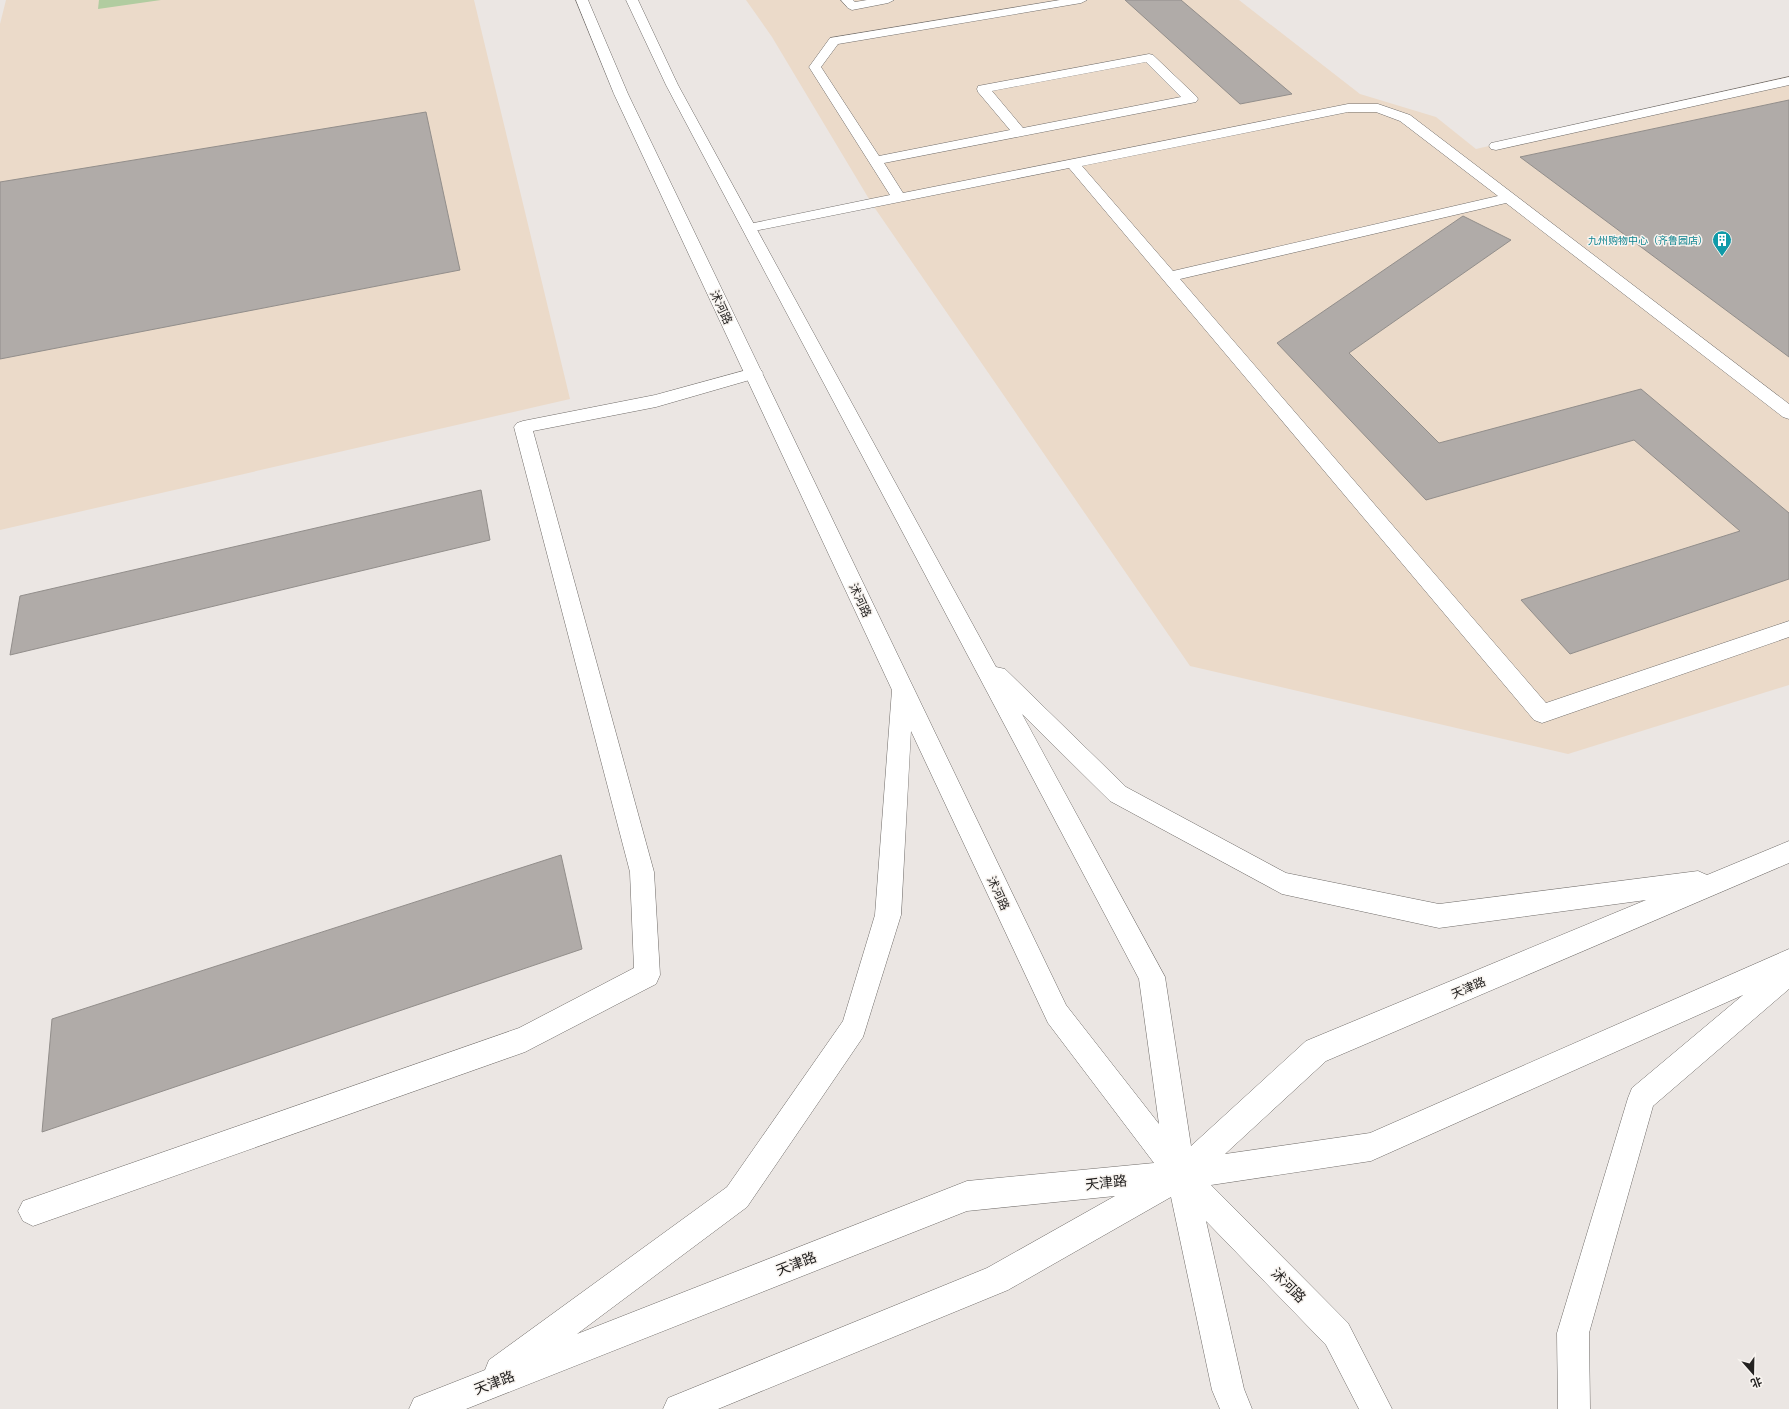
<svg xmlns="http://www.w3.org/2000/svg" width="1789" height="1409" viewBox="0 0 1789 1409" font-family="'Playfair Display','Noto Sans SC',serif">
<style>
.commercial{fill:#ebdac9}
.green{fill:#b1cca0}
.building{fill:#b0aba8;stroke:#928e8b}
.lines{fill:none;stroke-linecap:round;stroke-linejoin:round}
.minor-casing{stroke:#706c69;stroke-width:1}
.major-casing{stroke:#706c69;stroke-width:1}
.minor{fill:#fff;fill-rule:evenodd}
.major{fill:#fff;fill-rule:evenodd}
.labels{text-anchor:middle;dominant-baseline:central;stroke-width:3;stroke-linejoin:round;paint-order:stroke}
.far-culture-label{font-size:10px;fill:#0d838f;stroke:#f8f4f0;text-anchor:end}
.street-label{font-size:12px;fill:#242221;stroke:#f8f4f0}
.near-street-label{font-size:14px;fill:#242221;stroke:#f8f4f0}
</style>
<rect width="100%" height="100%" fill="#ebe6e3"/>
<path class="commercial" d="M6,0H474L570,399L0,530V24Z
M746,0H1239L1360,94L1436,117L1476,149L1789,76V685L1568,754L1190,666L872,204L772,37Z"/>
<path class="green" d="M99,0H161L98,9Z"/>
<path class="building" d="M1125,0H1181L1292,94L1240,104Z
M1789,100V357L1520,157Z
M426,112L460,270L0,359V182Z
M1463,216L1511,240L1349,353L1439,443L1641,389L1789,513V579L1570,654L1521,600L1740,531L1634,440L1426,500L1277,343Z
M481,490L490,540L10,655L20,596Z
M561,855L582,949L42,1132L52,1019Z"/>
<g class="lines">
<defs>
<path id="minor" d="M841,0H853L855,2L867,0H894L888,3L852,10L848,8Z
M1060,0H1087L1081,3L838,44L821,67L879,156L1010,130L978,92L977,89L978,86L1149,54L1153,55L1196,96L1198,99L1196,102L884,163L903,193L1348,104H1378L1410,115L1789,404V419L1783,417L1506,203L1180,279L1546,703L1789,621V637L1542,723L1534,720L1069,168L749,232L744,231L742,228L744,225L749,224L890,195L809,67L830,38ZM1146,62L1181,97L1023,128L992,91ZM1348,112H1376L1400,121L1498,196L1173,271L1082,166Z
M1789,77V85L1496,150L1491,149L1489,146L1491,143L1496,142Z
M754,368L760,369L763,373L760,377L656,407L533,431L654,872L660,975L656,984L525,1052L33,1226L23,1221L18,1211L23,1201L519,1028L634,968L630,872L514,427L517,423L523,421L655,395Z"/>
<path id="major" d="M576,0H588L628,94L1066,1005L1159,1124L1139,979L666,85L626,0H638L678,85L996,667L1005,669L1126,787L1286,873L1439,904L1698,871L1707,875L1789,841V863L1326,1061L1225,1154L1370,1133L1789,949V989L1653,1106L1589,1333L1590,1409H1558L1557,1333L1628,1098L1632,1088L1743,995L1371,1161L1211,1185L1348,1323L1392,1409H1359L1326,1345L1206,1221L1244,1389L1252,1409H1220L1212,1390L1171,1197L1008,1290L718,1409H663L668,1398L987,1268L1115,1196L967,1211L466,1409H409L414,1398L485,1370L489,1360L727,1187L843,1021L875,915L892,690L614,94ZM1022,714L1110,801L1282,894L1439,928L1646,900L1306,1041L1191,1146L1165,977ZM911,731L1048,1023L1154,1163L967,1181L577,1334L747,1207L863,1037L901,915Z"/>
</defs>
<use href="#minor" class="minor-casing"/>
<use href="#major" class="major-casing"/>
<use href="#minor" class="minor"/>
<use href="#major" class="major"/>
</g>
<defs>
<symbol id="building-pin" viewBox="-11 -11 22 30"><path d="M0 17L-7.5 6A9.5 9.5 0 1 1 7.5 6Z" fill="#0f9aa8" stroke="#f8f4f0"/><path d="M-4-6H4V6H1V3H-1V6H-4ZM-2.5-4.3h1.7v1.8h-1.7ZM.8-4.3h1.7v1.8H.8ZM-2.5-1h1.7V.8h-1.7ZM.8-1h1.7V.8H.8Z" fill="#fff"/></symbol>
</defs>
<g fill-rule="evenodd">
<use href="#building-pin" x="1711" y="229" width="22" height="30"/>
</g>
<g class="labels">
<g class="far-culture-label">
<text x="1708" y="240">九州购物中心（齐鲁园店）</text>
</g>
<g class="street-label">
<text transform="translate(722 307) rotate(65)">沭河路</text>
<text transform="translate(861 600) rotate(65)">沭河路</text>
<text transform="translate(999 893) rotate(65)">沭河路</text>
<text transform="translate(1468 987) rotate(-23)">天津路</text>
</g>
<g class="near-street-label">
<text transform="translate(1106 1182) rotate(-6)">天津路</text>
<text transform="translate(796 1263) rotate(-21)">天津路</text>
<text transform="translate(1289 1285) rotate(45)">沭河路</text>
<text transform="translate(494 1382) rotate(-21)">天津路</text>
</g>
</g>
<g transform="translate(1753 1373) rotate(160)" stroke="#f8f4f0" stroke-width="3" paint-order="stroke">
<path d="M0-3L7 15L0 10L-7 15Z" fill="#242221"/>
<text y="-6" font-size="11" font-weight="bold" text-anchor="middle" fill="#242221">北</text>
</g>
</svg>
